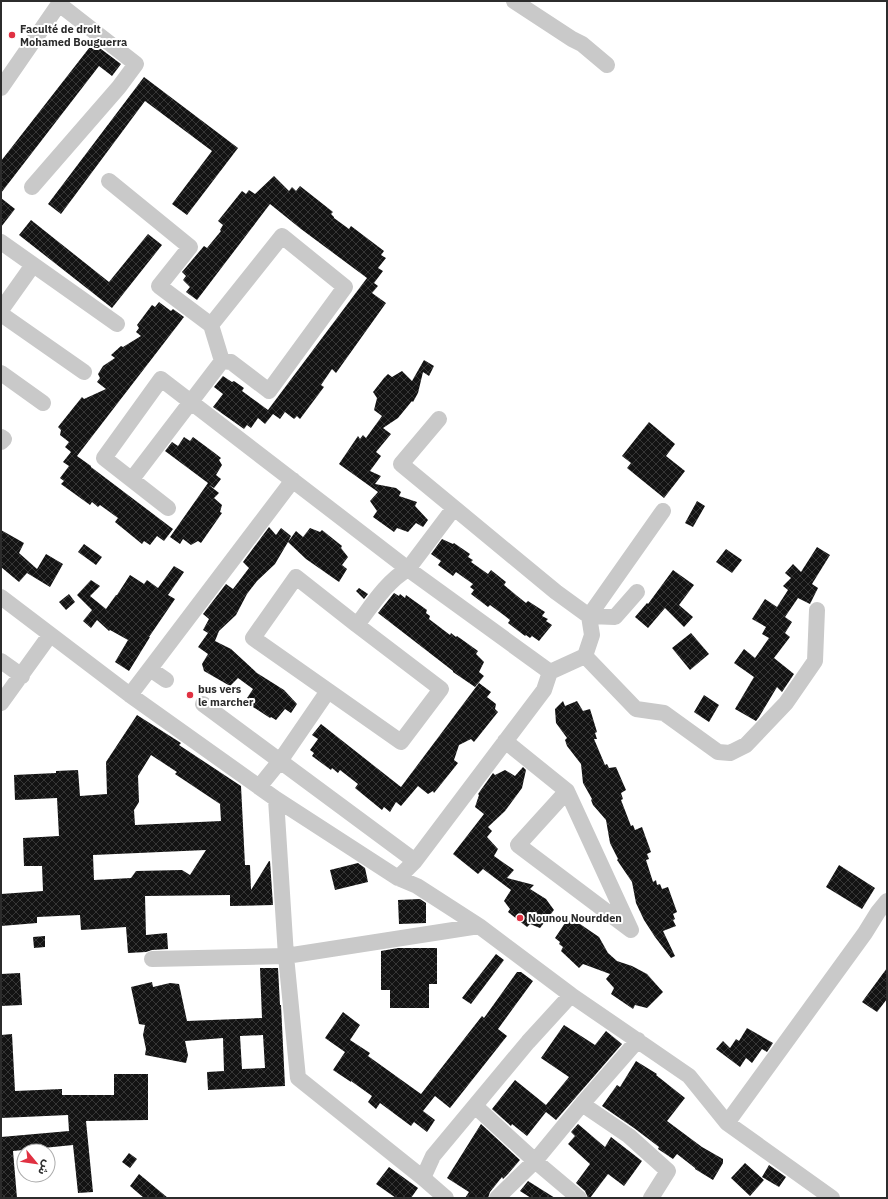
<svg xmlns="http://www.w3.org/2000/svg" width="888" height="1199" viewBox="0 0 888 1199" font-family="'IBM Plex Sans','Noto Sans Arabic',sans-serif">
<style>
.building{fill:url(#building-cross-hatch);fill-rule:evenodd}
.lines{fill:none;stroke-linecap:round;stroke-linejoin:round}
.minor{stroke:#c9c9c9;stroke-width:16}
.poi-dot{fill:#e03142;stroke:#fff;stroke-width:1.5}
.labels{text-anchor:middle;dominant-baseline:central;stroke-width:4;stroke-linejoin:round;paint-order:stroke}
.poi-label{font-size:11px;font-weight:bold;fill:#2c2c2c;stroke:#fff;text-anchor:start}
</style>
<defs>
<pattern id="building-cross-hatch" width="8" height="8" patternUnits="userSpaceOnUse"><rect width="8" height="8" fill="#131313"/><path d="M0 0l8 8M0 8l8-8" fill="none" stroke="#363636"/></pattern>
</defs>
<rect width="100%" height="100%" fill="#fff"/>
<path class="building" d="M93,43L121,64L112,76L99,66L1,193V161Z
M144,77L238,148L187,215L172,204L212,151L145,101L61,214L48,204Z
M274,176L289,191L292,187L296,191L300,186L333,212L331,214L334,217V218L349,229L351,226L384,251L381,255L386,258L378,268L383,271L374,283L378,286L372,293L386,303L336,373L332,369L321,385L324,387L300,419L297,416L294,419L285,412L280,419L273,414L265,424L258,418L251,428L247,425L244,429L213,407L223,394L214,387L223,376L232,382L234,381L244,388L242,391L268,410L367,278L301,229L270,204L197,300L186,292L190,287L183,280L186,276L182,272L204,246L207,248L221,231L220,230L223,225L218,221L242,191L246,194L249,190L255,194Z
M1,198L15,209L1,227Z
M31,220L109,282L148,234L162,245L112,308L19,235Z
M159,302L171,311L173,309L184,317L77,456L91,466V467L173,529L164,541L157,536L150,545L144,541L142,544L115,522L118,518L100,505L98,507L92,502L90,505L61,484L64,481L60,478L69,466L63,462L71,452L65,447L69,442L60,435L61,430L58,427L82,397L84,399L106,389L97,382L100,378L98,374L103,366L115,358L111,355L121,346L123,347L141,336L136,332L139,328L137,325L152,305L155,307Z
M424,360L434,366L429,376L423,372L418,393L413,402L412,401L398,418L383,428L391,434L376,452L381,456L370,471L381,476L375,484L396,488L401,492L399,496L417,502L415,506L428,520L423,527L416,523L408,532L397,528L394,532L373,517L377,511L370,501L378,492L339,464L358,436L360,439L363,435L366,438L382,416L374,410L377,398L373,392L384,378L388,374L392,377L402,371L412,381Z
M649,422L675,444L666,456L685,471L664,498L627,468L631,463L622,456Z
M184,437L190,441L193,437L212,451L221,458L219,460L222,465L216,475L221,479L214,488L209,485L219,493L214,498L222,505L220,512L222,513L201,543L198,541L191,545L183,539L180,544L170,537L208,483L165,451L172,442L178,446Z
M697,501L705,506L693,527L685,523Z
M269,527L276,535L281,528L291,536L288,542L296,531L303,537L310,528L320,532L322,530L342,546L341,548L348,557L342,565L347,569L339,582L306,559L288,542L275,564L257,581L247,594L236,615L219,631L215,641L231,649L257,673L284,690L297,704L291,713L285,709L276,720L271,717L270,718L250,705L252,701L247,698L253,689L238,678L230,686L204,671L202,664L208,654L198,647L208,633L203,630L209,619L203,614L226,584L233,589L249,568L243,562Z
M1,530L24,543L19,553L37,569L46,554L63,564L50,587L27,573L19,582L1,567Z
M442,539L453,544L454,543L470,554L468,557L473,560L471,562L488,574L491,570L506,582L504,585L516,595L526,603L528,601L545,612L542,616L548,619L546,621L552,625L539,641L532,636L530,638L526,635L525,636L508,623L510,620L505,616L490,605L488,607L471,594L474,590L470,587L473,584L456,572L453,576L438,565L441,561L431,554Z
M84,544L102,557L96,565L78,552Z
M817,547L830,555L812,584L818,588L810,604L798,598L785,617L792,622L785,633L790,637L774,658L794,674L782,692L777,687L759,717L756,721L735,709L754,677L734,663L744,649L755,658L769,638L762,634L766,627L752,619L765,599L777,607L788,590L783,586L791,578L785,573L793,564L801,572Z
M726,549L742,560L732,573L716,562Z
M174,566L184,572L168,595L175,599L149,637H150L129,671L115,662L128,640L110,630L109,631L97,620L91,628L83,621L92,610L77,595L91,580L100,586L90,596L106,609L116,595H117L130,575L144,584L147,580L158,588Z
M673,570L694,585L679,605L693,617L684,627L665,608L648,628L635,617L647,603L648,604Z
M359,588L368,594L364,599L356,591Z
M394,593L399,596L400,594L405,598L406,595L427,610L426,613L430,616L429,619L450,635L451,633L456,637L457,636L478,651L476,654L484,662L479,672L484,676L475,687L453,672V671L378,613Z
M69,594L75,602L66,610L59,602Z
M691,633L709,654L690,670L672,648Z
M479,683L491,692L487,697L496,704L495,709L498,712L474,742L471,739L459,745L454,760L458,763L434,793L433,791L428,794L418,786L401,806L396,802L390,812L384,807L382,810L355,788L358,784L340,770L338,773L332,768L331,770L312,756L314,753L310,750L318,739L312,735L321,724L401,787Z
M704,695L719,705L709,722L694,712Z
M563,701L565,706L577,701L583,711L590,709L597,732L595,733L597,739H594L605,765L607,764L609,768L616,767L626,790L621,793L623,799L621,800L631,826L633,825L635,830L642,827L651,852L647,854L649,859L646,860L653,882L656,880L657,885L660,884L662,889L668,887L677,912L673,914L675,919L673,920L676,926L663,931L675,956L671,958L655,937L644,920L636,903L632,882L617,860L618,859L610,843L606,820L593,805L591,800L592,799L583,783L581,764L567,746L565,740L567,738L556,723L555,709Z
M137,715L181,743L179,745L241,786L245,865H250L251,890L269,861H270L273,905L230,906V895L145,896L146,935L167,933L168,949L152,950L146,952L128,953L126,927L81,930L80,915L37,917V923L1,926V894L43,891L42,866H24L23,838L59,836L57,798L15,800L14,775L56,773V771L78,770L80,796L107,794L106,762ZM151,755L177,772L175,774L220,804L221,821L135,825L134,810L139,802L138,776ZM206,850L190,875L182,870L136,871L131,878L94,880L93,855Z
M523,767L526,770L522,788L505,811L488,827L492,831L487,837L498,849L494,856L514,870L507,878L534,885L530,889L546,899L554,910L540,928L530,924L527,927L508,912L510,909L504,901L511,890L483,869L478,874L453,854L484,814L475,807L479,795L478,794L493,773L495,775L505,770L515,776Z
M358,863L365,868L368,882L335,890L330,870Z
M839,865L875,888L862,909L826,887Z
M420,899L426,903V923L399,924L398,900Z
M567,920L580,924L599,937L608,953L617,961L632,966L647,974L663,992L647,1008L635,1005L633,1009L611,994L614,988L606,979L610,974L583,964L579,968L561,951L563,947L559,944L560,942L555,938Z
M45,936V947L34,948L33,937Z
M398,948H437V984H429V1008H390V990H381V951Z
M496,954L504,960L471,1004L462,998Z
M260,968H278L280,1005H281L285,1086L208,1090L207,1072L224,1071L223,1038L185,1041L188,1055L186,1063L145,1055L146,1049L143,1035L145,1025L139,1024L131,987L152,982L153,987L170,983L179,984L187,1021L262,1018ZM263,1035L265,1068L242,1069L240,1036Z
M887,968V999L877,1012L862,1002Z
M517,972H521L533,981L498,1029L507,1036L450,1108L435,1096L423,1111L435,1120L427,1132L414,1122L411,1126L380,1103L376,1109L368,1102L372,1096L351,1081V1082L333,1070L345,1052L325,1038L343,1012L360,1025L350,1040L370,1053L368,1056L421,1094L482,1016L484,1018Z
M20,973L22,1005L1,1006V974Z
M564,1025L595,1045L606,1031L622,1044L556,1120L546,1112L527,1136L512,1124L511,1126L492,1109L515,1080L546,1105L569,1077L541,1058Z
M747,1028L773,1043L767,1052L762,1049L752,1063L746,1058L740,1067L716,1049L723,1041L730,1048L736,1039L739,1041Z
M12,1034L15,1091L62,1089V1095H114V1074H148V1120L86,1121L93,1192L78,1193L73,1145L13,1151L17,1198H2L1,1137L69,1131L68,1115L1,1118V1035Z
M636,1061L657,1074L656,1075L685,1098L667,1121L702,1147L723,1159V1163L713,1180L695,1169V1168L677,1154L673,1159L658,1149L659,1147L634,1128L602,1106L617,1085L620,1087Z
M481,1124L520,1160L508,1174L503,1179L502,1177L490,1192L488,1198H465L469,1192L447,1178Z
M578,1124L605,1147L611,1137L642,1161L624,1186L608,1174L590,1198H588L585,1191L576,1183L590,1164L568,1144L575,1136L571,1132Z
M129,1153L137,1159L130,1168L122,1162Z
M745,1163L764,1180L750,1196L731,1178Z
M769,1165L786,1177L779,1187L762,1177Z
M389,1167L418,1188L411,1198H396L376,1184Z
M139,1174L168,1198H144L130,1186Z
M528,1181L555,1198H531L520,1191Z"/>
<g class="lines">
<path class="minor" d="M514,1L572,39L582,44L607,65
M1,88L61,1
M109,181L190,247L159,286L211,325L222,361L132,479
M32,187L119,87L136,64L59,4
M1,242L117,324
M1,310L33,265
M1,314L84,372
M211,325L282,236L345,287L269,391L231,362L222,361
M1,373L43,403
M439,419L401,464L556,592L589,616L615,617L637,592
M1,437L4,439L1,442
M168,508L104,458L161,379L408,569L550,672L544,690L415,861L398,878
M1,597L130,695L276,799L398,878L417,886L479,926L571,995L689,1076L727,1123L832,1198
M357,625L441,689L401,742L253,638L296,577L357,625C372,605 387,581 408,569L454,508
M585,656L636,709L664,713L718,752L730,753L746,745L786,703L815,661L817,610
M585,656L592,635L589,616L663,511
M1,661L22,676
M150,669L166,680
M550,672L585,656
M328,691L280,761L415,861
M130,695L293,480
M1,703L50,635
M203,704L280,761L259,787
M505,741L567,791L631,930L518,845L567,791
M152,959L286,956L276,799
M582,1104L629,1136L668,1171L651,1198
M475,1106L535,1161L579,1198
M727,1123L865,933L878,912L887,901
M423,1178L433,1156L528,1042L571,995
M446,1198L423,1178L298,1078L286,956L479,926
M497,1198L535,1161L582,1104L638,1040"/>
</g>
<g class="poi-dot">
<circle cx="12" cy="35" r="4"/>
<circle cx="190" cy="695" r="4"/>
<circle cx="520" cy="918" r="4"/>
</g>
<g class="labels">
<g class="poi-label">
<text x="20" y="29">Faculté de droit<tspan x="20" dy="13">Mohamed Bouguerra</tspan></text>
<text x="198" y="689">bus vers<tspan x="198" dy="13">le marcher</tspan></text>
<text x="528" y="918">Nounou Nourdden</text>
</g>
</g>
<rect width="888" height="1199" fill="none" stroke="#2c2c2c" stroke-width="4"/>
<g transform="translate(36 1163) rotate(119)"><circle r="19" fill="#ffffff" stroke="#ababab"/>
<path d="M0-3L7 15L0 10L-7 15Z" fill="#e03142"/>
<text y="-6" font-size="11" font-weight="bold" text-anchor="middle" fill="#2c2c2c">ش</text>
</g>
</svg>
